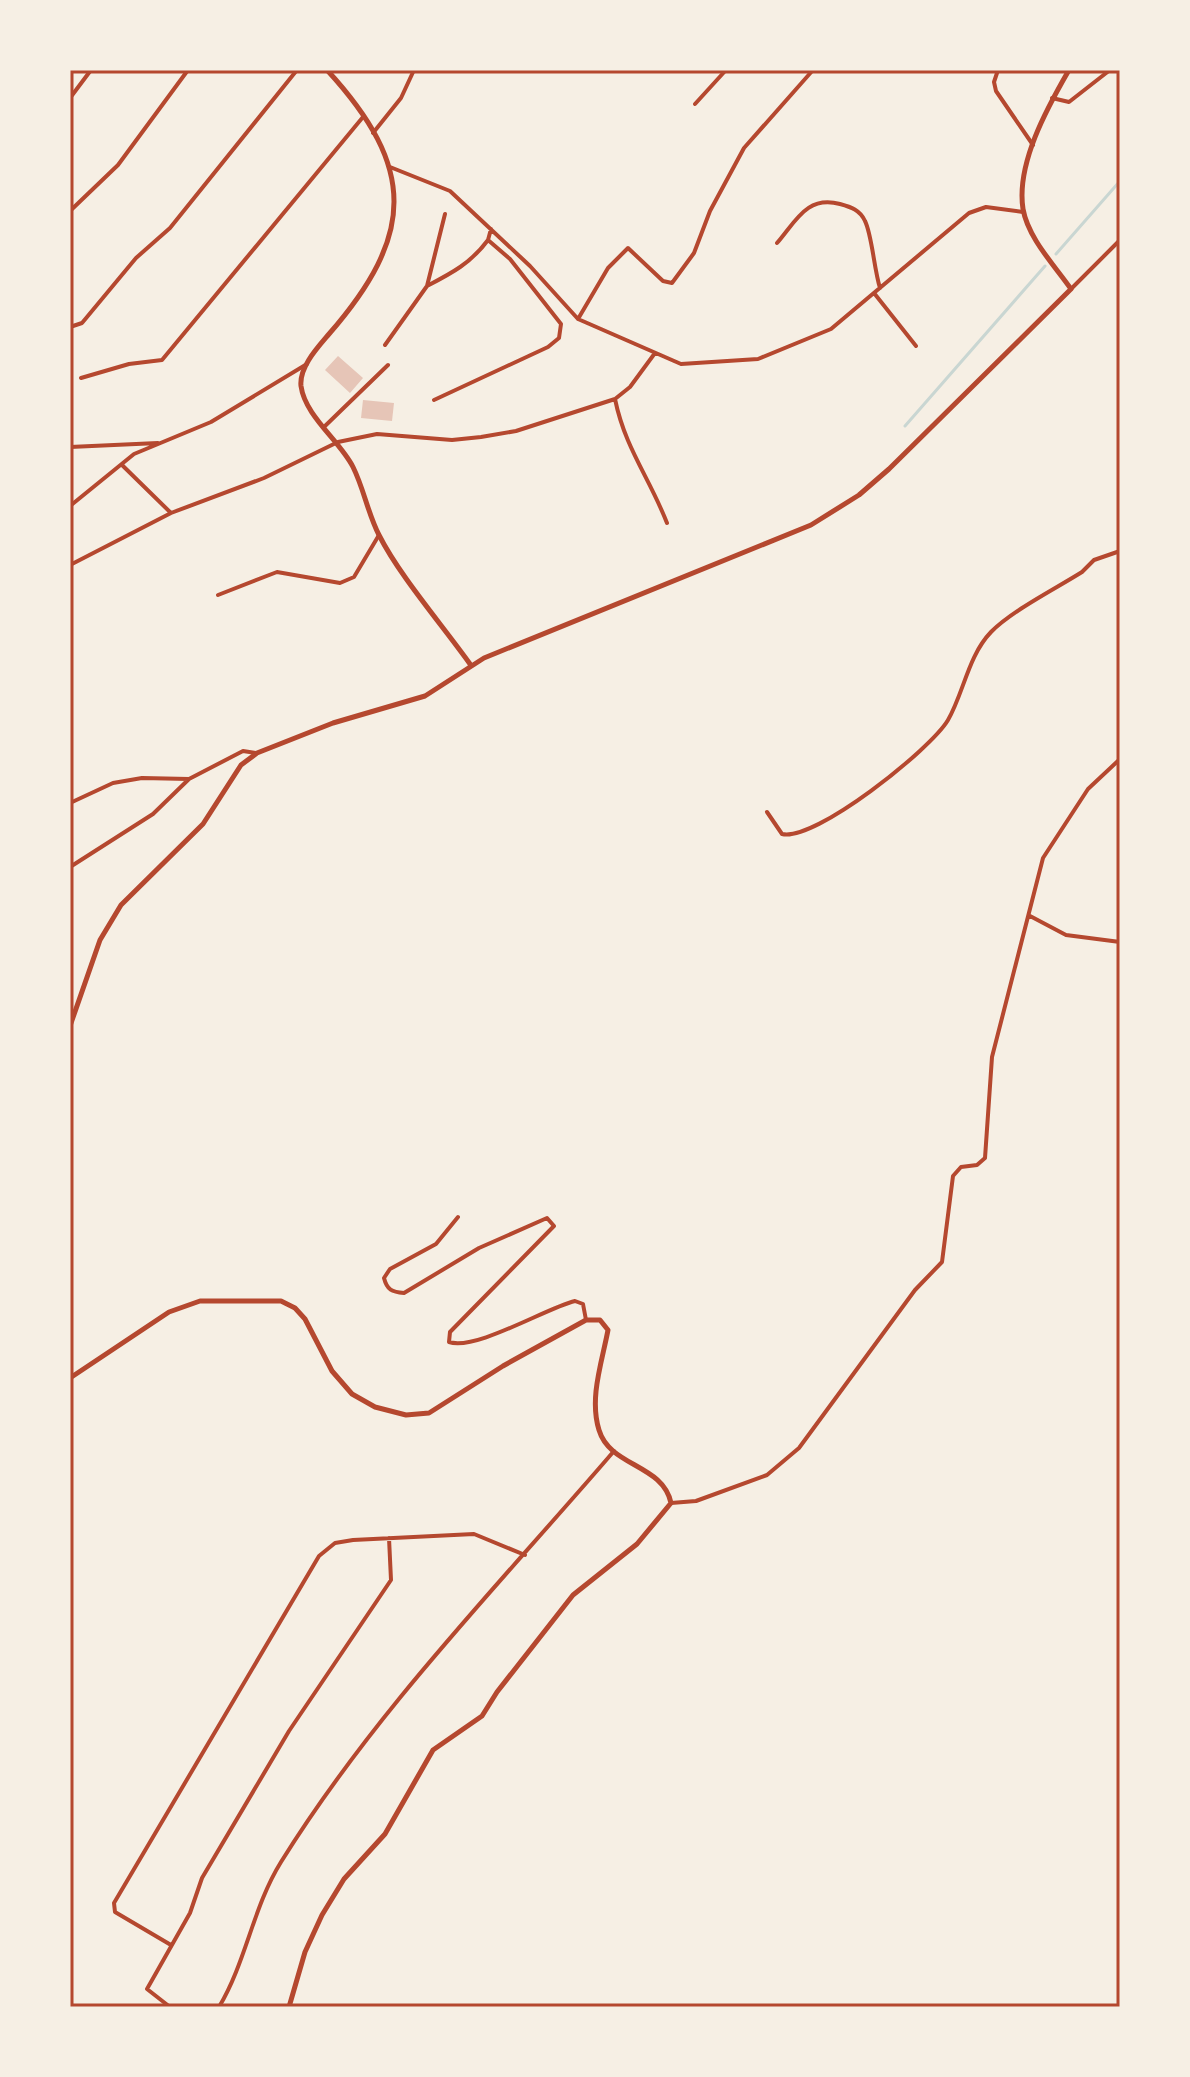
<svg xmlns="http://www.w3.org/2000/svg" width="1190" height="2077" viewBox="0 0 1190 2077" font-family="'Fira Sans',sans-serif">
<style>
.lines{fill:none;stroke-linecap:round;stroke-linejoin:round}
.stream{stroke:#c9d6d2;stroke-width:3}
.building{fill:#e6c5b7}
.minor{stroke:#b5482f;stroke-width:4}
.tertiary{stroke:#b5482f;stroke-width:5}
.neatline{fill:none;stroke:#b5482f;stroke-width:3}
</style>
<rect width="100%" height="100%" fill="#f6efe4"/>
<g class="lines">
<path class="stream" d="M1056,254L1120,181
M905,426L1045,266"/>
</g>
<path class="building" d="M338,356L363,378L350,393L325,370Z
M363,400L394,403L392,421L361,418Z"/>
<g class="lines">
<path class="minor" d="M998,70L994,82L996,91L1033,145
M70,98L91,70
M1052,98L1069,102L1110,70
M695,104L726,70
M373,133L401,98L414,70
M390,167L450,191L530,266L578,319L681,364L758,359L831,329L969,213L986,207L1023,212
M70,211L118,165L188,70
M445,214L427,286C452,273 471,263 488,240
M777,243C796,221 807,195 840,204C851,207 860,210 865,221C872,235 874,269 880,288
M1071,289L1120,240
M874,293L916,346
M578,319L608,268L628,248L663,281L672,283L694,253L710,211L744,148L813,70
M70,327L82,323L136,258L170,228L297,70
M385,345L427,286
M81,378L129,364L162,360L363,117
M615,399C625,448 649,477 667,523
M434,400L548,347L559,338L561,324L510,259L488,240L491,229
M325,426L388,365
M70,447L158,443
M70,506L134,454L211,422L307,364
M171,513L264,478L338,442L377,434L452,440L481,437L516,431L615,399L630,387L655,353
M70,565L171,513L122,465
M218,595L277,572L340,583L354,577L379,535
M70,803L113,783L142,778L189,779L243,751L256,753
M767,812L782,834C815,842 931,749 948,720C964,692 968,656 991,632C1013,610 1055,589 1082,572L1094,560L1120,551
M70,867L153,814L189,779
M1030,916L1066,935L1120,942
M458,1217L436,1244L390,1269L384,1278C387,1290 392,1292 404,1293L479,1248L547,1218L554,1226L450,1332L449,1342C476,1351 546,1308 575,1301L583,1304L586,1320
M671,1503L696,1501L767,1475L799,1448L915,1290L942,1262L953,1176L961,1167L977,1165L985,1158L992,1057L1043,858L1088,789L1120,759
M171,1945L115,1912L114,1903L319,1556L335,1543L353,1540L474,1534L525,1555
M170,2007L147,1989L190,1913L202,1878L289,1731L391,1580L389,1538
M219,2007C246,1962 253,1907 281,1862C375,1711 499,1585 614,1451"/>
<path class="tertiary" d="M327,70C417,168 415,235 329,334C318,347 299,367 301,386C305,416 340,441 353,467C364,489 368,514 379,535C399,575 443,626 470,664
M70,1026L100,940L121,905L203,824L241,765L257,753L333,723L425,696L484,658L811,525L859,495L889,469L1071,289C1055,266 1028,238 1023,209C1016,164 1047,108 1069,70
M70,1378L169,1312L200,1301H281L295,1308L305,1319L332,1371L352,1394L375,1407L406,1415L429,1413L503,1366L586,1320H600L608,1330C602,1362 589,1398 599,1430C610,1467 663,1464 671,1503L637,1544L573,1595L497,1692L482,1716L433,1750L385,1834L344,1879L322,1915L305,1952L289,2007"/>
</g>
<rect width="1190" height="2077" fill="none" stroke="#f6efe4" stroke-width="144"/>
<rect x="72" y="72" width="1046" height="1933" class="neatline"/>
</svg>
